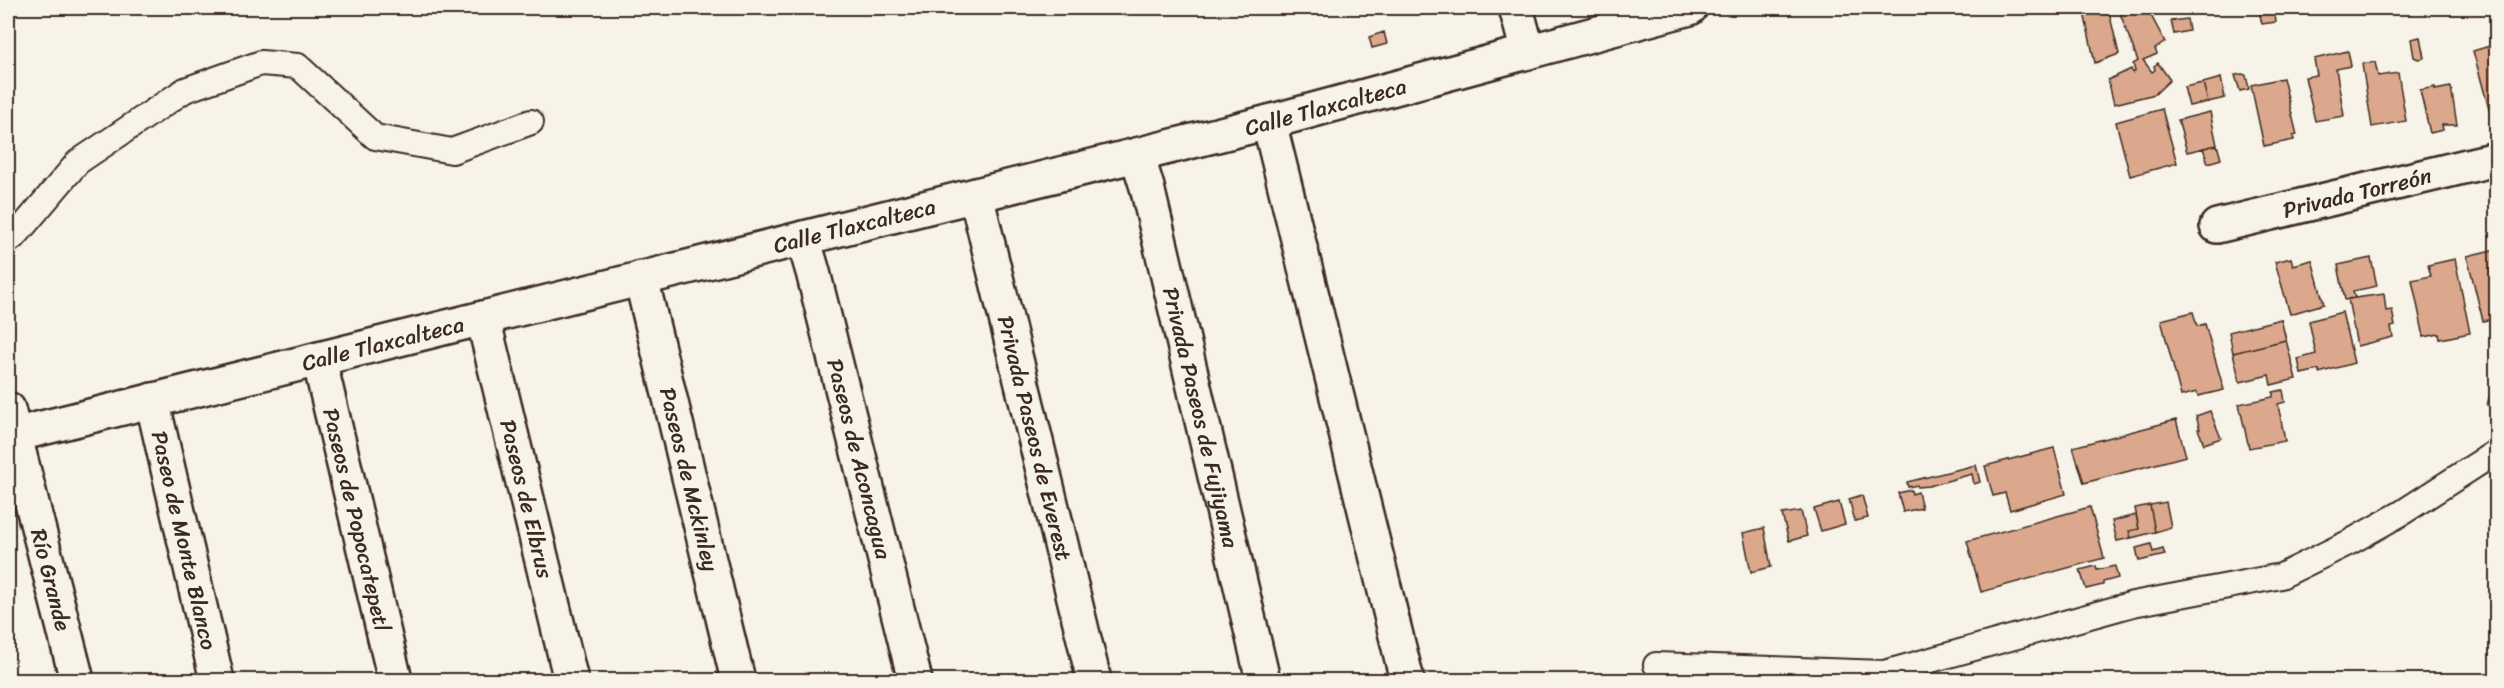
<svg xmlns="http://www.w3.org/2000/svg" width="2504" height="688" viewBox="0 0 2504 688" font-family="Sriracha,sans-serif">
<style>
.building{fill:#dba88e;stroke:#3b2a1e;stroke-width:1.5}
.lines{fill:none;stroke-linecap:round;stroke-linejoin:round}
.lane-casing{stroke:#3b2a1e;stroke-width:28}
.street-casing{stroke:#3b2a1e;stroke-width:38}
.lane{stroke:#f7f3e8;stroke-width:24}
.street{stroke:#f7f3e8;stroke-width:33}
.labels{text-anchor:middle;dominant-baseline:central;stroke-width:4.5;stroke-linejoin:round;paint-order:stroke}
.street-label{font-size:22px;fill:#3b2a1e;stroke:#f7f3e8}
</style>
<rect width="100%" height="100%" fill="#f7f3e8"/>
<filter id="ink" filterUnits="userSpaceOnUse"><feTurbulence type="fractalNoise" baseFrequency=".0167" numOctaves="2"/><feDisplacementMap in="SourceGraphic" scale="12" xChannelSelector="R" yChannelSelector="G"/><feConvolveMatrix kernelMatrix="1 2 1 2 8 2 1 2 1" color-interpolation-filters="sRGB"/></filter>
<g filter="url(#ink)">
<path class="building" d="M2083,8H2108L2119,54L2095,63Z
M2118,8H2147L2165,42L2155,49L2157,54L2143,60L2152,72L2155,70L2154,66L2158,63L2170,80L2155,94L2114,104L2108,80L2131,69L2133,73L2135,71L2133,64L2138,61Z
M2274,9L2276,22L2262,24L2259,11Z
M2187,19L2189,31L2174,34L2171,21Z
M1384,32L1387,44L1372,48L1369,37Z
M2420,37L2424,58L2418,59L2414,57L2411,39Z
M2496,44V119L2492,120L2473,51Z
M2348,51L2351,66L2336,69L2344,116L2315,121L2305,77L2317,75L2314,59Z
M2375,62L2378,76L2398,73L2406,121L2372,127L2362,64Z
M2242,74L2246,75L2249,89L2240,91L2235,75Z
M2221,78L2225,98L2208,102L2203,83Z
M2283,78L2297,135L2293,136L2294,140L2264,146L2251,85Z
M2203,83L2208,102L2189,106L2184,87Z
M2435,87V90L2451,87L2457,125H2442L2443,130L2430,133L2420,90Z
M2162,109L2177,163L2130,176L2116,122Z
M2210,112L2217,145L2187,152L2178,120Z
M2217,145L2221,159L2208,163L2203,148Z
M2496,249V318L2483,321L2467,256Z
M2291,258L2293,265L2312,260L2324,304L2290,314L2275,262Z
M2371,258L2377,286L2353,291L2355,298L2345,300L2338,265Z
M2455,259L2470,333L2440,339L2439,334L2424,337L2412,280L2431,276L2428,265Z
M2384,294L2386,311L2392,310L2395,326L2391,327L2393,337L2357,346L2348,299Z
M2193,312L2197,326L2205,324L2224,390L2198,396L2197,392L2181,396L2161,320Z
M2342,312L2354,363L2319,373V370L2301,374L2298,359L2316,354L2309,321Z
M2281,319L2286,340L2233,353L2229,332Z
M2286,340L2296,379L2271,385L2269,375L2240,382L2233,353Z
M2283,390L2285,402L2278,404L2285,441L2249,448L2239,404L2273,397V392Z
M2490,395L2496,398V409L2487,405Z
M2210,411L2221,438L2204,444L2198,429H2200L2196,416Z
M2176,420L2186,456L2084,483L2073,447Z
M2054,448L2066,494L2010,510L2005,493L1993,496L1985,466Z
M1976,465L1980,482L1974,484L1972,474L1929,486L1918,487L1917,485L1908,487L1907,482Z
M1911,490L1912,494L1918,492L1922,508L1903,512L1898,493Z
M1862,495L1868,518L1855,521L1849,499Z
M1839,502L1845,524L1821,531L1814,509Z
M2166,502L2171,527L2155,532L2150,505Z
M2150,505L2155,532L2131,538L2129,531L2139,529L2135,508Z
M2090,507L2104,558L1981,592L1967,541Z
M1801,511L1807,536L1789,541L1782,514Z
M2136,515L2139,529L2129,531L2131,538L2117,541L2112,521Z
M1764,528L1771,567L1751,572L1743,533Z
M2151,544L2153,552L2163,549L2165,555L2139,561L2136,548Z
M2096,566L2097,570L2115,566L2118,578L2103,582V585L2086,589L2080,570Z"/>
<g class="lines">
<defs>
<path id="lane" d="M8,241L16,235L78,162L185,90L261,63L298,66L375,137L452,151L531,122
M1656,665L1884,673L2133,604L2281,576L2350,542L2400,514L2496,452"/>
<g id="street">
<path d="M1516,8L1528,52"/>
<path d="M1269,122L1407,680"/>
<path id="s1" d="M1137,155L1147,187L1263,680"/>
<path id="s2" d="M976,195L1094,680"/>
<path id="s3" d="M2217,226L2496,159"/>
<path id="s4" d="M803,238L813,272L915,680"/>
<path id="s5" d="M641,278L738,680"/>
<path id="s6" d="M483,318L571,680"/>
<path id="s7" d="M319,359L395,680"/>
<path id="s8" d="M152,400L217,680"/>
<path id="s9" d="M8,409L77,680"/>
<path id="s10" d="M14,435L1269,122L1690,8"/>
</g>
</defs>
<use href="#lane" class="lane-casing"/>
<use href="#street" class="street-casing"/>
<use href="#lane" class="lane"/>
<use href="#street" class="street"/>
</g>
</g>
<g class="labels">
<g class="street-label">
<text stroke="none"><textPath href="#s10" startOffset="1352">Calle Tlaxcalteca</textPath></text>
<text stroke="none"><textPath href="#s3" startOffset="144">Privada Torreón</textPath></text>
<text stroke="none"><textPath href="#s10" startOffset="866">Calle Tlaxcalteca</textPath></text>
<text stroke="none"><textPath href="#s10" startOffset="380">Calle Tlaxcalteca</textPath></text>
<text stroke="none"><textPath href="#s1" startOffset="270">Privada Paseos de Fujiyama</textPath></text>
<text stroke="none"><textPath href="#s2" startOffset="250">Privada Paseos de Everest</textPath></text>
<text stroke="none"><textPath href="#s4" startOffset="228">Paseos de Aconcagua</textPath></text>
<text stroke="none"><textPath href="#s5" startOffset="207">Paseos de Mckinley</textPath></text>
<text stroke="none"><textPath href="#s6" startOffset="186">Paseos de Elbrus</textPath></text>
<text stroke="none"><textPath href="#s7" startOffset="165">Paseos de Popocatepetl</textPath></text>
<text stroke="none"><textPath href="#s8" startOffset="144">Paseo de Monte Blanco</textPath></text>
<text stroke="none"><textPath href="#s9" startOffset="176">Río Grande</textPath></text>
</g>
</g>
<rect width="2504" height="688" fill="none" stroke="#f7f3e8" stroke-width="30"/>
<rect x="15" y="15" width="2474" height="658" fill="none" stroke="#3b2a1e" stroke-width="2" filter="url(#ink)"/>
</svg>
